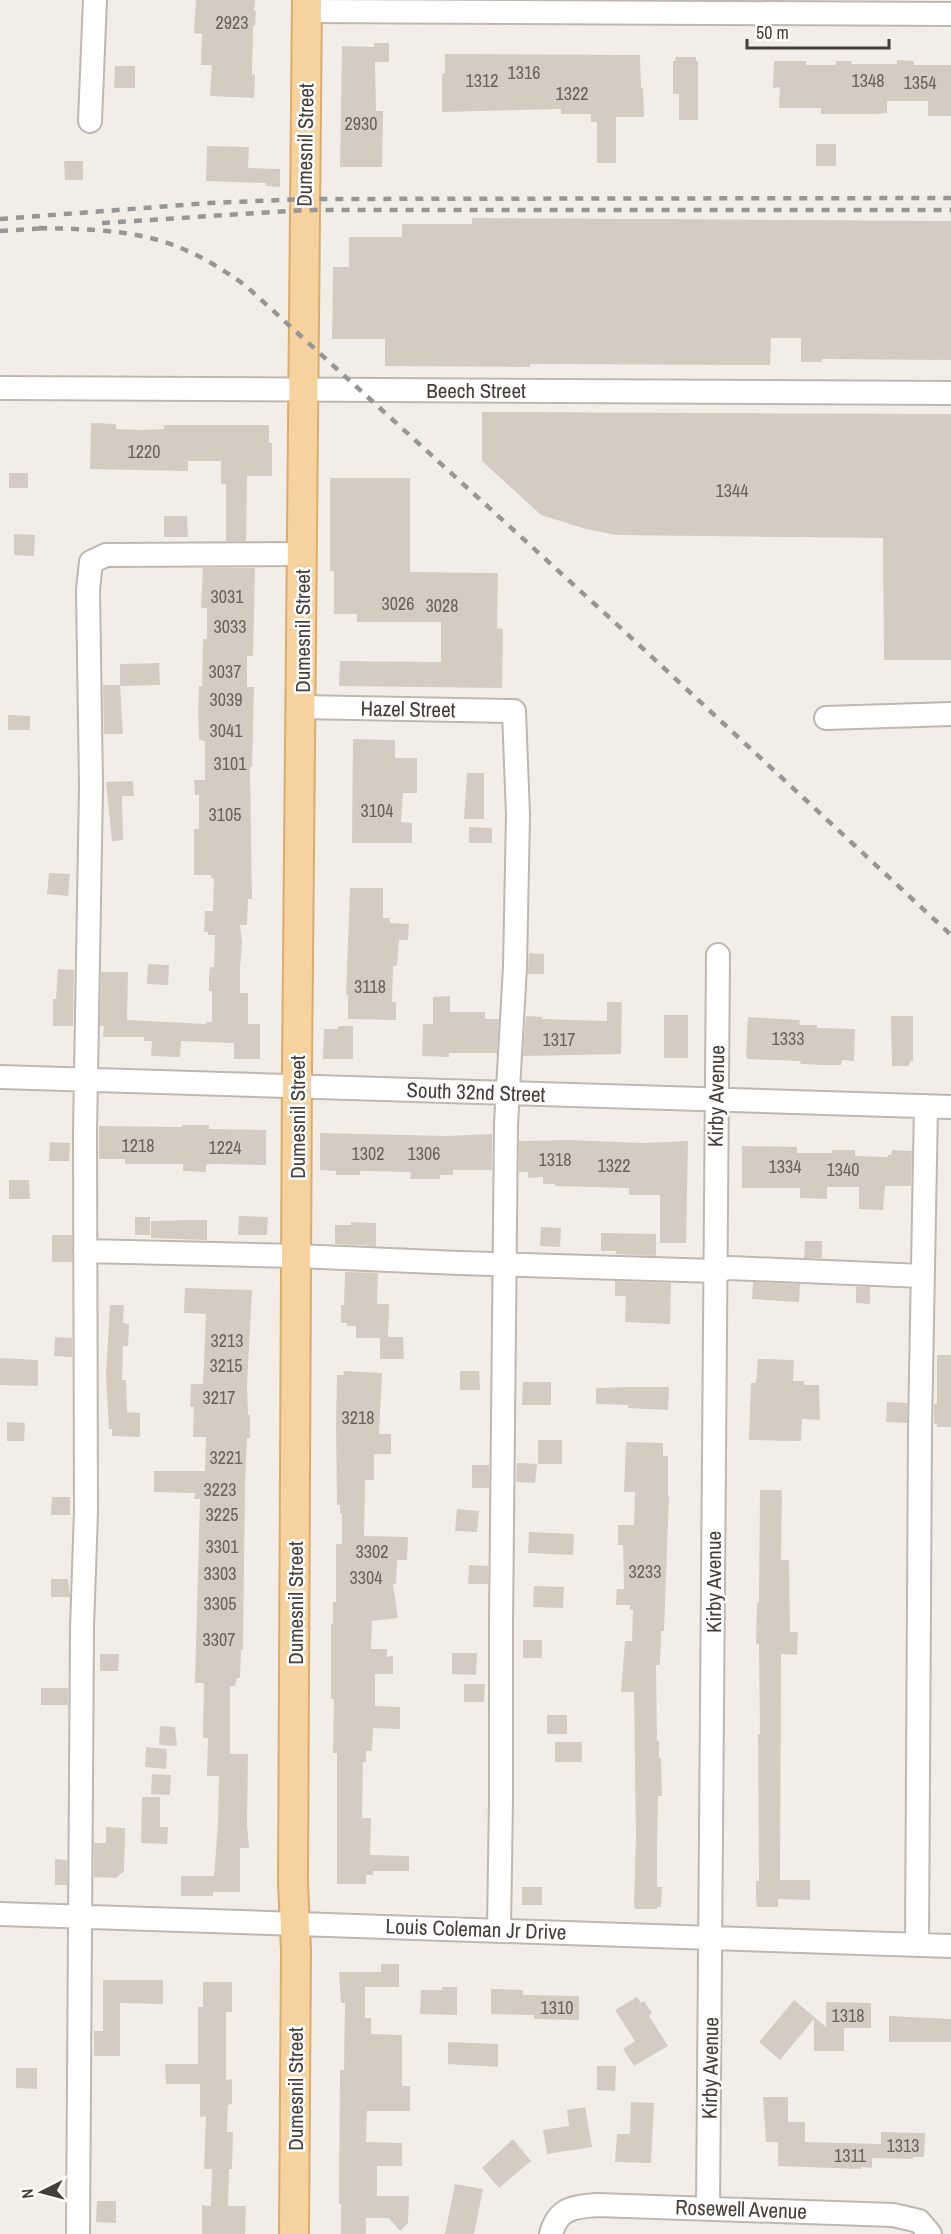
<svg xmlns="http://www.w3.org/2000/svg" width="951" height="2234" viewBox="0 0 951 2234" font-family="'Archivo Narrow',sans-serif">
<style>
.building{fill:#d6cbc1}
.lines{fill:none;stroke-linecap:round;stroke-linejoin:round}
.minor-casing{stroke:#c0b7ae;stroke-width:26}
.major-casing{stroke:#d9ad6f;stroke-width:32}
.minor{stroke:#fff;stroke-width:22}
.major{stroke:#f5d29e;stroke-width:28}
.rail{stroke:#969696;stroke-width:4.5;stroke-dasharray:8 8;stroke-linecap:butt}
.labels{text-anchor:middle;dominant-baseline:central;stroke-width:5;stroke-linejoin:round;paint-order:stroke}
.number-label{font-size:18px;fill:#69615a}
.street-label{font-size:21px;fill:#453e37;stroke:#fff}
</style>
<rect width="100%" height="100%" fill="#f2eee7"/>
<path class="building" d="M196,0H255L254,11H256L255,26H253L252,75L255,74L254,98L210,96L212,65H201L202,34L194,33Z
M374,43H389V62H375L376,111H383L382,167H340L342,46L374,47Z
M445,54L640,55L641,88H643L644,117H616V163H597V122H591V114H561V109L442,112V74L445,73Z
M676,57H696V61H698V120H679V94H673V61H675Z
M897,60L914,61V65H951V116H928V101H887V113L874,114H821V108H779L780,87L773,88L774,61H806V65H836V61H852L851,64H897Z
M115,66H135V88H114Z
M816,144H836V166H816Z
M207,146L249,147L248,168L280,169V187L266,186V183L206,181Z
M64,161H83V180H65Z
M472,218L951,221V360L822,359V362H801V338H771L770,365L530,364V367L385,366V339H332L333,267H349V237H402V224H472Z
M482,412L951,414V660H884L883,538L616,535L586,529L541,515L482,461Z
M91,423L116,424V429L143,430L164,429V425H269V443H272V476H247L246,541H226V484H221V461H188V471L90,469Z
M9,473H28V488H9Z
M330,478H410V572L498,573L497,628L503,629L502,688L339,686L340,661L441,662V622H357V614H334V571H330Z
M164,516H187L188,537H164Z
M14,534L35,535L34,556L14,555Z
M203,568H255L253,656H247V687H254L252,767H250L252,899H248L247,925H240L242,943L240,968V993H248V1024H260V1059H234V1043L181,1041L180,1057L151,1056L152,1041H144V1037H103L104,1026H100L101,972H128L127,1020L206,1024V1022H212V991H209V978L210,967H214L215,935H208V932H204L205,911H213L214,878H211V875H194V829H199V795H195L194,780H205V741L199,740L198,711L199,686H202L203,639H207V608H201Z
M159,663L160,685L120,686V664Z
M103,685H120L123,734H104Z
M8,715L30,716V730H8Z
M353,739L395,740V758H417V793H403L401,822L412,823V843H352Z
M467,773H484V819H464Z
M133,781L134,796H122L123,840L112,841L106,782Z
M469,827L492,828V843H469Z
M49,873L70,874L68,896L47,894Z
M350,888H383V918H390V923L409,924L408,940H399L397,966H393L392,1002H396V1020L348,1019V995H346Z
M529,953L544,954V974H528Z
M148,964L169,965L168,985L147,984Z
M58,969L74,970L73,1026H53V999H56Z
M450,996V1012H485V1019H499L497,1053H449V1057L422,1056L423,1024H433V997Z
M607,1002H622L621,1054L523,1056L526,1016L542,1017V1019L607,1021Z
M664,1015H688V1058H664Z
M891,1016H913V1061H910L909,1066H892Z
M748,1017L800,1020L799,1025H817V1028L855,1029L854,1061L842,1060L841,1065H824L800,1064L801,1061L747,1059L746,1053Z
M338,1026H353V1059H323L324,1029H338Z
M182,1125H209V1129L266,1130V1165L209,1164L206,1165V1172L183,1171V1164H125V1159H99V1126L182,1127Z
M320,1133L447,1136L492,1134V1170H453V1175H440V1179H410L411,1172L360,1171V1175H336V1171L320,1170Z
M568,1140L643,1143L688,1141L686,1243H660V1195H629V1188L555,1186V1184H543V1177L528,1178V1172H519V1141Z
M50,1142L70,1143L69,1161H49Z
M742,1146L797,1147V1153H832V1150H855V1156L888,1157V1155H891L892,1150L912,1151L911,1186H885L883,1210L859,1209V1187H827V1199L800,1198V1188H742Z
M9,1180H29L30,1199H9Z
M239,1216L268,1217L267,1235H238Z
M135,1217H150V1235H135Z
M191,1220H207V1240L151,1238V1221Z
M351,1222L376,1223V1246L335,1244V1225H351Z
M541,1227L561,1228L560,1247L540,1246Z
M601,1233L656,1234V1256L616,1254V1251H601Z
M52,1235H72V1262H52Z
M805,1241H822V1258H804Z
M345,1272L378,1273L377,1304H389L388,1337H403L404,1359H380V1338H356V1326H347V1323H341V1305H344Z
M615,1281L671,1283L670,1324L625,1322L626,1296H615Z
M753,1282L800,1284L799,1302L752,1299Z
M856,1287H870V1304L856,1303Z
M185,1288L252,1290L247,1385L248,1415H250V1438H247L245,1484L243,1650H241L240,1678H237L235,1686H230V1754H248L247,1823L249,1848H240V1892H213V1896H181V1876H214L218,1824L219,1776H207L208,1738H203L204,1683H195L200,1499H194L195,1493L154,1492V1471H205L206,1437H193L194,1407H190L191,1384H203L206,1314L184,1313Z
M110,1305H124L123,1323L129,1324L128,1346H123L122,1380H126L127,1412L140,1413V1437L112,1436V1429H109L106,1373Z
M55,1337L72,1338V1357L54,1356Z
M937,1355H951V1427H937V1424H934V1404H937Z
M0,1358L38,1360V1386L0,1385Z
M758,1359L794,1360L793,1381H804V1385H819L820,1420L802,1419L801,1441L749,1440L751,1383H756Z
M343,1371L382,1373L379,1434H391V1454H374V1480H365L364,1536L408,1537L407,1560H397L396,1584H393L398,1618L372,1621L371,1649H387V1657L393,1656V1674H375V1706L400,1707V1729L373,1728L372,1751H366V1762H363L362,1818H371L370,1855L409,1856V1871H373V1875H366V1884H337V1753H333L334,1699H331V1624H333V1602H336V1544H342V1514L340,1513V1505H337L336,1424L337,1375H344Z
M460,1371H479L480,1390H460Z
M523,1382H551V1405H522Z
M634,1387H669L668,1410L628,1408V1405L596,1404V1388Z
M887,1402L907,1403V1423L886,1422Z
M7,1422L25,1423L24,1441H7Z
M538,1440H562V1464H538Z
M626,1442L663,1443V1456H668V1496H669L664,1631H661L660,1665H656L657,1741H659V1758H661L662,1796H658L657,1850V1887H662L661,1907H657V1909H635L634,1905L636,1838L634,1692H621L625,1641H632L633,1610H630V1605H616L617,1589H624L623,1545H618V1525H634L635,1492H624Z
M517,1463L537,1464L535,1483L516,1482Z
M472,1465H489V1488H472Z
M760,1490H782L781,1560H789L790,1632H798L797,1655L781,1654L780,1880H810V1900L778,1899V1907H757L756,1897V1881H759L758,1734H760L759,1644H756L757,1603H759Z
M52,1497H70V1515H51Z
M457,1509L479,1511L477,1532L455,1531Z
M529,1532L574,1534L573,1555L528,1553Z
M469,1565L488,1566V1584H468Z
M51,1579H68L70,1597H51Z
M534,1586L564,1587L563,1608L533,1607Z
M523,1640H542V1658H523Z
M452,1653H477L476,1675L452,1674Z
M100,1654H119L118,1671H100Z
M464,1684H485L484,1702H464Z
M41,1688H68V1705H41Z
M547,1715H567V1734H547Z
M160,1726L175,1727L177,1746L159,1745Z
M555,1742H582V1762H555Z
M146,1747L167,1749L166,1769L145,1767Z
M152,1774L171,1775L170,1795L151,1794Z
M142,1797H160V1827H168L167,1844L141,1843Z
M106,1827L125,1828L124,1871L116,1878L94,1877V1843H106Z
M55,1859L67,1860V1885H55Z
M522,1887H542V1905H522Z
M381,1964H399V1987H365V2018H371V2034L402,2035V2086H410V2111H367L366,2142L402,2143V2166H377V2196H409L408,2223L400,2231L389,2218H366V2234H341V2204H339L340,2070H344L345,2003H341L339,1972H381Z
M103,1980H163V2004L120,2003V2056H94V2031H103Z
M203,1982H232V2012H226V2080L232,2079V2104L228,2105L227,2132H233L232,2169H229L228,2206H246L245,2234H202V2205L211,2206L212,2169H204L206,2116L200,2117V2084H166L165,2064H198V2007H203Z
M442,1987H457V2015L420,2014L421,1990H442Z
M491,1989L523,1990V1995L579,1996V2020L534,2019V2015L491,2014Z
M637,1997L641,2003L644,2001L652,2013L649,2016L668,2046L634,2066L623,2049L635,2041L615,2010Z
M794,2000L826,2027V2002L871,2003V2028H844V2051H814V2019L780,2060L759,2042Z
M889,2016L951,2019V2042H889Z
M448,2042L498,2044V2067L448,2064Z
M597,2066H616L615,2091L597,2090Z
M16,2068H37V2089L16,2088Z
M763,2097H788V2122H805V2142L881,2144V2132L925,2133L924,2157H913V2159L872,2158V2168L861,2167V2169L778,2166V2142H766Z
M631,2102L654,2103L651,2163L615,2162L617,2134H630Z
M585,2107L592,2147L547,2154L543,2130L569,2126L567,2110Z
M513,2139L531,2161L499,2188L482,2168Z
M455,2184L483,2189L474,2234H445Z
M97,2201H116V2223L96,2222Z"/>
<g class="lines">
<defs>
<path id="minor" d="M307,11L951,14
M90,121L95,0
M0,388L951,393
M301,707L514,711L518,815L515,967L506,1124L501,1623V1799L499,1930
M826,718L951,714
M0,1077L951,1107
M85,1251L297,1256L459,1263L715,1271L730,1268L922,1276
M0,1914L951,1946
M917,1945L920,1428L926,1106
M708,2208L718,955
M78,2234L82,1628L86,1511L85,1133L91,786L88,590L91,562L106,555L302,554
M551,2234C558,2208 573,2207 597,2205L893,2215L919,2221L930,2234"/>
<path id="major" d="M294,2234L296,1951L293,1882L297,1068L307,0"/>
</defs>
<use href="#minor" class="minor-casing"/>
<use href="#major" class="major-casing"/>
<use href="#minor" class="minor"/>
<use href="#major" class="major"/>
<path class="rail" d="M0,219L209,203L305,199L951,198
M102,223L305,210H951
M39,228C128,230 172,232 246,286L610,618L951,935
M0,231L48,228"/>
</g>
<g class="labels">
<g class="number-label">
<text x="232" y="22">2923</text>
<text x="524" y="72">1316</text>
<text x="482" y="80">1312</text>
<text x="868" y="80">1348</text>
<text x="920" y="82">1354</text>
<text x="572" y="93">1322</text>
<text x="361" y="123">2930</text>
<text x="144" y="451">1220</text>
<text x="732" y="490">1344</text>
<text x="227" y="596">3031</text>
<text x="398" y="603">3026</text>
<text x="442" y="605">3028</text>
<text x="230" y="626">3033</text>
<text x="225" y="671">3037</text>
<text x="226" y="699">3039</text>
<text x="226" y="730">3041</text>
<text x="230" y="763">3101</text>
<text x="377" y="810">3104</text>
<text x="225" y="814">3105</text>
<text x="370" y="986">3118</text>
<text x="788" y="1038">1333</text>
<text x="559" y="1039">1317</text>
<text x="138" y="1145">1218</text>
<text x="225" y="1147">1224</text>
<text x="368" y="1153">1302</text>
<text x="424" y="1153">1306</text>
<text x="555" y="1159">1318</text>
<text x="614" y="1165">1322</text>
<text x="785" y="1166">1334</text>
<text x="843" y="1169">1340</text>
<text x="227" y="1340">3213</text>
<text x="226" y="1365">3215</text>
<text x="219" y="1397">3217</text>
<text x="358" y="1417">3218</text>
<text x="226" y="1457">3221</text>
<text x="220" y="1489">3223</text>
<text x="222" y="1514">3225</text>
<text x="222" y="1546">3301</text>
<text x="372" y="1551">3302</text>
<text x="645" y="1571">3233</text>
<text x="220" y="1573">3303</text>
<text x="366" y="1577">3304</text>
<text x="220" y="1603">3305</text>
<text x="219" y="1639">3307</text>
<text x="557" y="2007">1310</text>
<text x="848" y="2015">1318</text>
<text x="903" y="2145">1313</text>
<text x="850" y="2155">1311</text>
</g>
<g class="street-label">
<text transform="translate(305 145) rotate(-89)">Dumesnil Street</text>
<text x="476" y="390">Beech Street</text>
<text transform="translate(302 631) rotate(-90)">Dumesnil Street</text>
<text transform="translate(408 709) rotate(1)">Hazel Street</text>
<text transform="translate(476 1092) rotate(2)">South 32nd Street</text>
<text transform="translate(716 1096) rotate(-89)">Kirby Avenue</text>
<text transform="translate(297 1117) rotate(-90)">Dumesnil Street</text>
<text transform="translate(713 1582) rotate(-90)">Kirby Avenue</text>
<text transform="translate(295 1603) rotate(-90)">Dumesnil Street</text>
<text transform="translate(476 1929) rotate(2)">Louis Coleman Jr Drive</text>
<text transform="translate(710 2068) rotate(-89)">Kirby Avenue</text>
<text transform="translate(295 2089) rotate(-90)">Dumesnil Street</text>
<text transform="translate(741 2209) rotate(2)">Rosewell Avenue</text>
</g>
</g>
<g transform="translate(42 2192) rotate(264)" stroke="#ffffff" stroke-width="4.5" paint-order="stroke">
<path d="M0-4.5L10 22L0 15L-10 22Z" fill="#453e37"/>
<text y="-9" font-size="16" font-weight="bold" text-anchor="middle" fill="#453e37">N</text>
</g>
<path d="M747 39v9h142v-9" fill="none" stroke="#453e37" stroke-width="3"/>
<text x="756" y="39" font-size="18" fill="#453e37" stroke="#ffffff" stroke-width="4.5" paint-order="stroke">50 m</text>
</svg>
